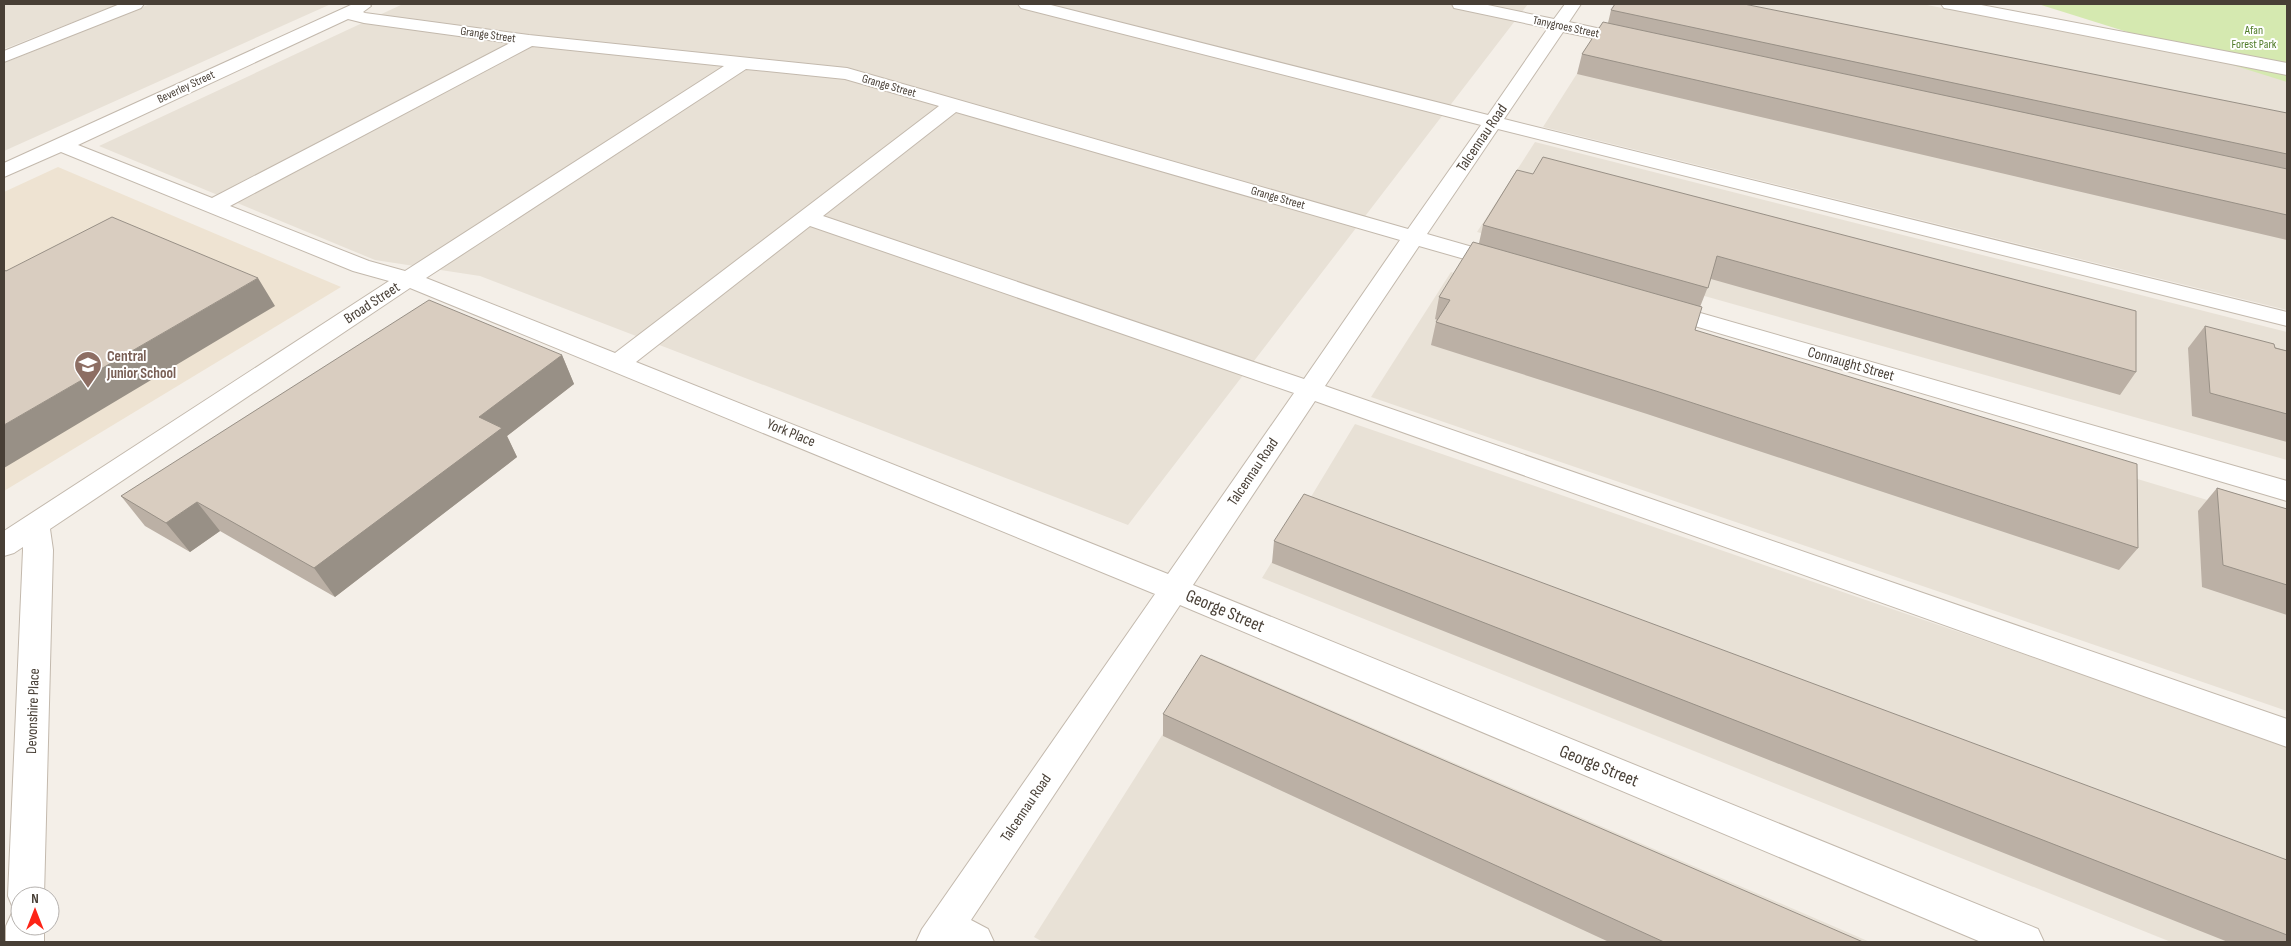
<svg xmlns="http://www.w3.org/2000/svg" width="2291" height="946" viewBox="0 0 2291 946" font-family="'Sofia Sans Condensed',sans-serif">
<style>
.residential{fill:#e8e1d6}
.education{fill:#eee3d2}
.green{fill:#d5e9b0}
.lines{fill:none;stroke-linecap:round;stroke-linejoin:round}
.minor-casing{stroke:#c3b9ad;stroke-width:2}
.minor{fill:#fff;fill-rule:evenodd}
.wall{fill:#bbb0a5}
.shaded-wall{fill:#989086}
.building{fill:#d9cdc0;stroke:#989086}
.labels{text-anchor:middle;dominant-baseline:central;stroke-width:4;stroke-linejoin:round;paint-order:stroke}
.far-street-label{font-size:12px;fill:#483f36;stroke:#fff}
.far-park-label{font-size:12px;fill:#4f7b28;stroke:#fff}
.street-label{font-size:15px;fill:#483f36;stroke:#fff}
.education-label{font-size:15px;font-weight:bold;fill:#785e54;stroke:#fff;text-anchor:start}
.near-street-label{font-size:18px;fill:#483f36;stroke:#fff}
</style>
<rect width="100%" height="100%" fill="#f4efe8"/>
<path class="residential" d="M4,4H119L4,49Z
M150,4H331L4,151V63Z
M403,4H1528L1128,525L480,276L375,260L99,146Z
M1619,4H1922L2287,75V170L1608,22Z
M1592,50L2287,207V310L1543,127Z
M1535,142L2287,332V460L1477,232Z
M1451,272L2287,524V711L1371,397Z
M1355,424L2287,745V942H2171L1262,578Z
M1211,658L1870,942H1043L1034,937Z"/>
<path class="education" d="M58,167L341,287L4,491V192Z"/>
<path class="green" d="M2038,4H2287V82Z"/>
<g class="lines">
<defs>
<path id="minor" d="M120,4H144L141,8L4,62V51Z
M353,4H369L371,6L363,12L365,13L529,35L847,68L1408,229L1481,125L1021,8L1018,4H1047L1488,115L1548,28L1454,8L1452,4H1483L1554,19L1565,4H1581L1569,22L1638,37L1641,41L1638,45L1632,46L1563,32L1504,119L2287,312V326L1498,129L1427,234L1511,258L1514,263L1511,268L1503,270L1419,246L1325,386L2287,719V747L1315,401L1193,585L2038,929L2044,942H1981L1180,605L971,920L988,929L994,942H916L922,929L1155,594L410,288L50,529L53,550L44,896H20V926H44V942H6V926L12,913L19,911L13,908L8,896L23,550V547L14,553L4,556V531L389,281L353,271L61,152L4,177V163ZM348,19L364,23L510,43L212,198L78,145ZM532,46L724,66L405,271L369,261L230,206ZM746,69L845,79L939,106L615,353L426,278ZM956,112L1400,240L1304,379L823,216ZM810,226L1294,393L1168,574L636,362Z
M1941,4H1976L2287,63V75L1950,9L1944,8Z
M1662,302L2287,481V501L1654,314L1650,309L1654,304Z"/>
</defs>
<use href="#minor" class="minor-casing"/>
<use href="#minor" class="minor"/>
</g>
<path class="wall" d="M1611,10L2287,113V240L1577,74L1582,54L1608,23Z
M1517,170L2136,372L2120,395L1711,279L1700,307L1695,330L2138,548L2119,570L1647,414L1431,345L1436,322L1437,320L1435,319L1439,297L1479,243L1483,225Z
M2205,326L2287,351V442L2192,416L2188,348Z
M562,355L574,384L507,436L517,457L335,597L220,531L190,552L145,526L121,496Z
M2217,488L2287,509V615L2202,587L2198,511Z
M1274,541L2287,860V942H2228L1272,563Z
M1163,714L1863,942H1609L1163,736Z"/>
<path class="shaded-wall" d="M258,278L275,306L4,468V425Z
M562,355L574,384L507,436L517,457L335,597L314,568L479,417Z
M197,502L220,531L190,552L166,523Z"/>
<path class="building" d="M1615,4H1744L2287,113V154L1611,10Z
M1603,22L2287,169V215L1582,54Z
M1543,157L2136,311V372L1717,256L1708,288L1483,225L1517,170L1533,174Z
M112,217L258,278L4,425V270L6,271Z
M1473,242L1702,307L1695,330L2137,464L2138,548L1656,391L1436,322L1450,300L1439,297Z
M429,300L562,355L479,417L502,428L314,568L197,502L166,523L121,496Z
M2205,326L2274,344L2275,348L2287,351V414L2210,393Z
M2217,488L2287,509V585L2223,565Z
M1304,494L2287,860V935L1274,541Z
M1201,655L1863,942H1664L1163,714Z"/>
<defs>
<symbol id="school-pin" viewBox="-11 -11 22 30"><path d="M0 17L-7.5 6A9.5 9.5 0 1 1 7.5 6Z" fill="#8d6e63" stroke="#fff"/><path d="M0-5L7-2L0 1L-7-2ZM-4 1L0 2.5L4 1V4Q0 6-4 4Z" fill="#fff"/></symbol>
</defs>
<g fill-rule="evenodd">
<use href="#school-pin" x="72" y="349" width="32" height="43"/>
</g>
<g class="labels">
<g class="far-street-label">
<text transform="translate(1566 27) rotate(12)">Tanygroes Street</text>
<text transform="translate(488 35) rotate(8)">Grange Street</text>
<text transform="translate(889 86) rotate(16)">Grange Street</text>
<text transform="translate(186 87) rotate(-25)">Beverley Street</text>
<text transform="translate(1278 198) rotate(16)">Grange Street</text>
</g>
<g class="far-park-label">
<text x="2254" y="30">Afan<tspan x="2254" dy="14">Forest Park</tspan></text>
</g>
<g class="street-label">
<text transform="translate(1482 138) rotate(-56)">Talcennau Road</text>
<text transform="translate(372 303) rotate(-33)">Broad Street</text>
<text transform="translate(1851 364) rotate(16)">Connaught Street</text>
<text transform="translate(791 433) rotate(22)">York Place</text>
<text transform="translate(1253 472) rotate(-56)">Talcennau Road</text>
<text transform="translate(33 711) rotate(-88)">Devonshire Place</text>
<text transform="translate(1026 808) rotate(-56)">Talcennau Road</text>
</g>
<g class="education-label">
<text x="107" y="356">Central<tspan x="107" dy="17">Junior School</tspan></text>
</g>
<g class="near-street-label">
<text transform="translate(1225 611) rotate(23)">George Street</text>
<text transform="translate(1599 766) rotate(22)">George Street</text>
</g>
</g>
<rect width="2291" height="946" fill="none" stroke="#483f36" stroke-width="10"/>
<g transform="translate(35 911)"><circle r="24" fill="#ffffff" stroke="#b6b2af"/>
<path d="M0-4L9 19L0 12L-9 19Z" fill="#fd2417"/>
<text y="-8" font-size="14" font-weight="bold" text-anchor="middle" fill="#483f36">N</text>
</g>
</svg>
